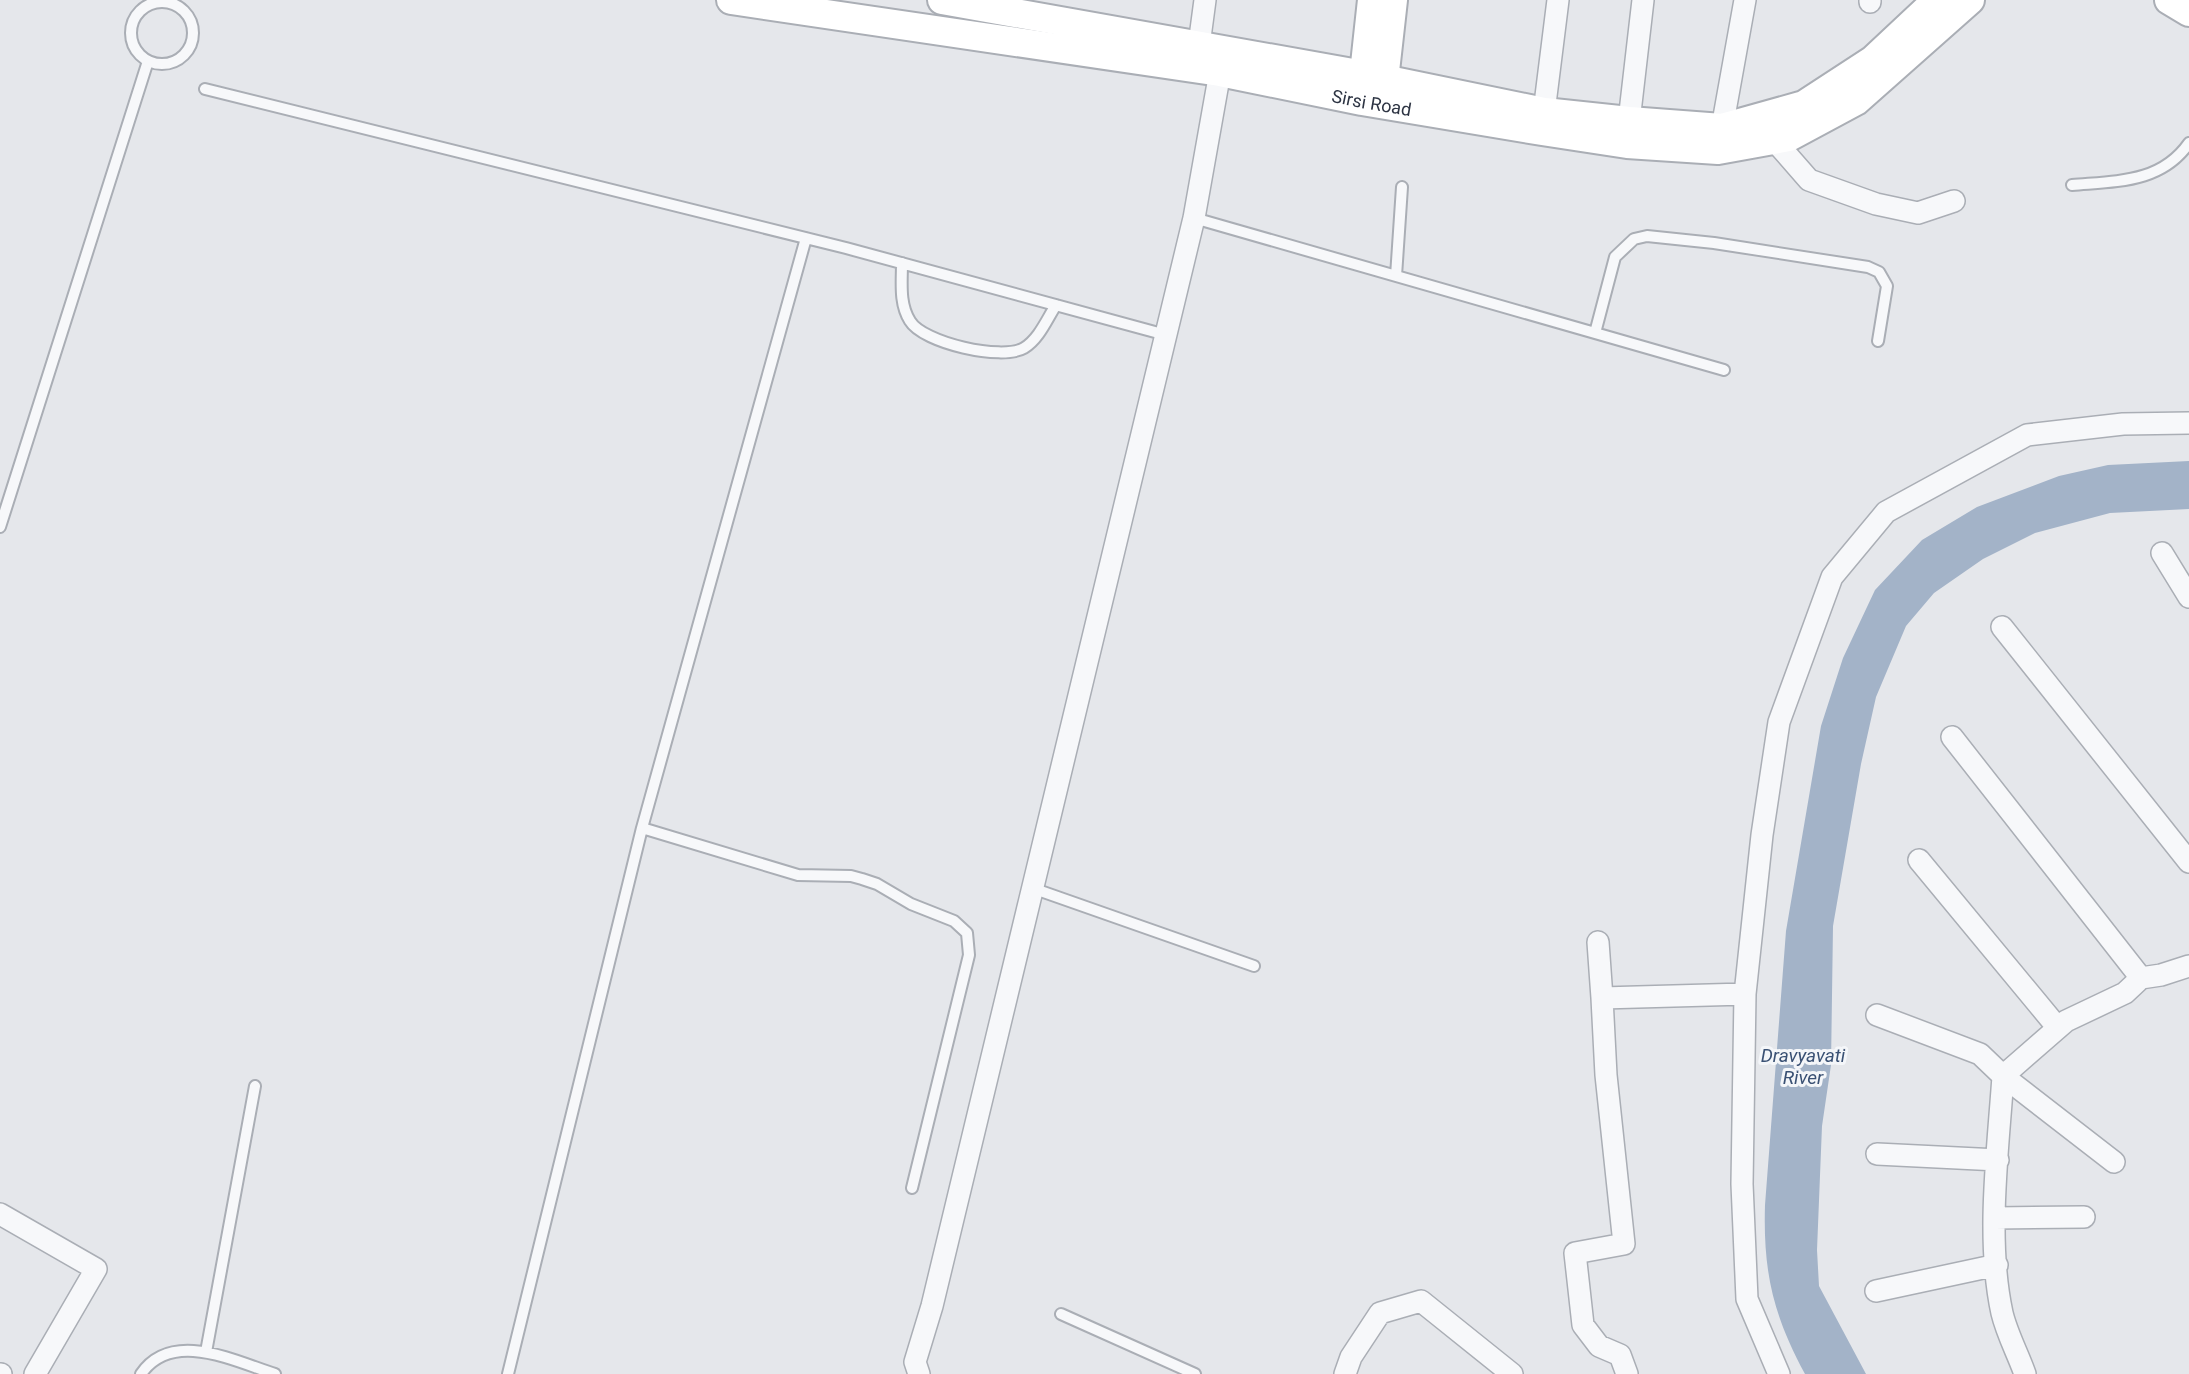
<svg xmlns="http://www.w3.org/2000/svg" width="2189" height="1374" viewBox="0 0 2189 1374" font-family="Roboto,sans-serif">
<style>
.water{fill:#a3b3c8}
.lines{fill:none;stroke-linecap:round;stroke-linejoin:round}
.lane-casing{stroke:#aaaeb5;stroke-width:14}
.street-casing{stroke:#aaaeb5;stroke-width:24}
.secondary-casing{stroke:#aaaeb5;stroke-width:32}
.lane{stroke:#f7f8fa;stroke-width:10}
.street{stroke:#f7f8fa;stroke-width:21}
.secondary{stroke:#fff;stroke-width:28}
.labels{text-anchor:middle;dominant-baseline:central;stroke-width:6;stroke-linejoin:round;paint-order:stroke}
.street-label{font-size:18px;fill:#2d3443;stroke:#f4f6f9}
.water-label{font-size:19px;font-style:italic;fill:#3a5174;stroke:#f4f6f9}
</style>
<rect width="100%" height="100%" fill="#e5e7eb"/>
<path class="water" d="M2189,461V509L2110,513L2035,533L1983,559L1934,593L1906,626L1876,697L1861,764L1833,926L1831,1065L1822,1126L1817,1250L1819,1286L1866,1374H1805C1773,1315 1763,1272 1765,1205L1786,931L1821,726L1843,658L1875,590L1922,540L1977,507L2059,476L2108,465Z"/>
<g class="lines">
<defs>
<path id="lane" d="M131 33a31 31 0 1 1 62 0a31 31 0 1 1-62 0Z
M205,89L846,248L1166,335
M2072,185C2117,181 2161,183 2189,143
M1194,218L1724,370
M902,263C902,282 899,304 910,321C923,343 1002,361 1024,348C1039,339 1047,319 1056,305
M1396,276L1402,187
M1595,333L1615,257L1634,239L1647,236L1714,243L1868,267L1879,272L1887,286L1878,341
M0,527L148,61
M642,828L798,875L851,876L862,879L877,884L911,904L954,921L967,933L969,955L912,1188
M1032,888L1254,966
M1061,1314L1195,1374
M206,1352L255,1086
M141,1374C172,1329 234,1361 275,1374
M508,1374L642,828L806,238"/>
<path id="street" d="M1870,2V0
M1199,45L1205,0
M1544,112L1558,0
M1629,121L1643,0
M1720,139L1745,0
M1774,140L1809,180L1876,204L1918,213L1954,201
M2162,553L2189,597
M2002,627L2189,862
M1952,737L2141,978
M1919,860L2058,1028
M1598,942L1602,998
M1877,1015L1980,1054L2003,1076C1998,1151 1986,1239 2002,1313C2007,1334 2018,1354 2025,1374
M1877,1154L1998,1160
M2114,1162L2003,1076L2066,1021L2125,993L2141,978L2161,975L2189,966
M0,1214L96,1269L35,1374
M1995,1218L2084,1217
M1876,1291L1997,1265
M0,1374H1
M919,1374L915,1362L932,1306L1194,218L1220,72
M1345,1374L1351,1357L1380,1313L1421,1301L1512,1374
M1627,1374L1620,1355L1599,1346L1583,1325L1575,1253L1624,1244L1606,1075L1602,998L1745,994
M1779,1374L1747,1299L1742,1184L1745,994L1762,835L1779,722L1832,577L1886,512L2027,435L2123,424L2189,423"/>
<g id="secondary">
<path id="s1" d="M731,0L1220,72L1362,101L1542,131L1627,144L1718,150L1789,137L1856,101L1970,0"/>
<path d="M942,0L1364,75L1544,112L1629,121L1722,128L1804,105L1873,60L1937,0"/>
<path d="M2169,0L2189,12"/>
<path d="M1362,92L1372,0"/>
<path d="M1382,98L1393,0"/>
</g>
</defs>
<use href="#lane" class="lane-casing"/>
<use href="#street" class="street-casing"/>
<use href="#secondary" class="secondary-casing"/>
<use href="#lane" class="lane"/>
<use href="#street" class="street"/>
<use href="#secondary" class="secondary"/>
</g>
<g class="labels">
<g class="street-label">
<text stroke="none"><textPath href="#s1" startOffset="649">Sirsi Road</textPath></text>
</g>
<g class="water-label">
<text x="1803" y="1055">Dravyavati<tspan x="1803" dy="22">River</tspan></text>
</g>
</g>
</svg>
